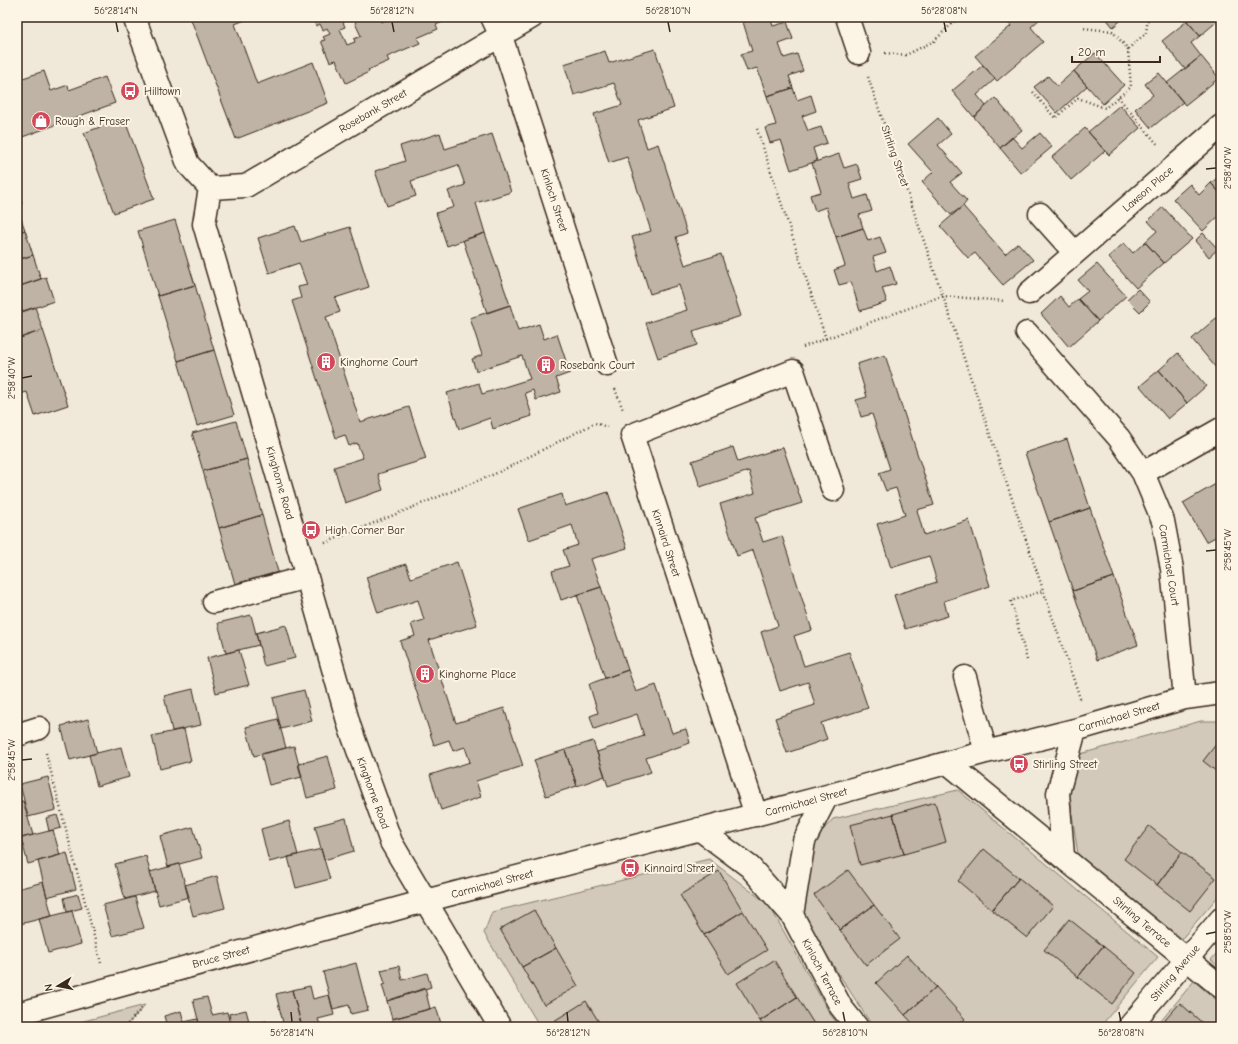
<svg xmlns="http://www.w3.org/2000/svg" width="1238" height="1044" viewBox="0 0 1238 1044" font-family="'Comic Neue',sans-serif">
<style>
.green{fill:#d2c9ba;stroke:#867a6c}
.building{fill:#beb3a4;stroke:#3b2a1e}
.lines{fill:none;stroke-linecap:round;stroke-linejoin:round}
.minor-casing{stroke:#3b2a1e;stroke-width:25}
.path{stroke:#3b2a1e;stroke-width:2.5;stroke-dasharray:1 3;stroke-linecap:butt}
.minor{stroke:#fcf5e5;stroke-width:22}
.ticks{fill:none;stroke:#3b2a1e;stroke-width:1.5}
.labels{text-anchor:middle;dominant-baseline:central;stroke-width:4;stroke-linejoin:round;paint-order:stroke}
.poi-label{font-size:11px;fill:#3b2a1e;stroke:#fcf5e5;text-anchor:start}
.street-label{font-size:11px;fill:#3b2a1e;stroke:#fcf5e5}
.neatline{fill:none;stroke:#3b2a1e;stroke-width:1.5}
.ticks-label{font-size:10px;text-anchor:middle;fill:#3b2a1e}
</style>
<rect width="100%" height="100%" fill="#f0e9d9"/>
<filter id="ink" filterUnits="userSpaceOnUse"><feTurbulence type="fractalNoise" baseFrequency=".025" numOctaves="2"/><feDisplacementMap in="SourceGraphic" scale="8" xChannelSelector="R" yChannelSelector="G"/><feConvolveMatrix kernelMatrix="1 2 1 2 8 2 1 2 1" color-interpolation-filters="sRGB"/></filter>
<g filter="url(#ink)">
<path class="green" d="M1201,721H1221V893L1179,942L1078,855L1069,793L1080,754Z
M958,790L1158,957L1100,1027H873L802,917L813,841L833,819Z
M709,859L769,905L830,1014L840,1027H540L484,933L492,912Z
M1221,948V969L1211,960Z
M1194,981L1221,1004V1027H1156Z
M145,1005L125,1027H78L80,1022Z"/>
<path class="building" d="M190,17H244L245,20L235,24L257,84L313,62L328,103L236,139Z
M312,17H341L345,27L340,29L347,45L355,42L354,39L361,36L355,23L359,17H379L381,22L392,17H453L436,25L438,29L417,38L420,43L387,57L389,61L368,70L369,72L346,83L336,60L330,62L321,41L325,40L323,37L330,34L327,28L323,30L320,24L316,26Z
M741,17H759L743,22Z
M759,17H770L773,26L787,22L793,39L779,44L784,58L797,54L803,71L789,76L793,88L767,96L757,68L747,71L741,54L752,51L743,22Z
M1006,17H1042L1031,27L1043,42L997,81L975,56L1011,26L1005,18Z
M1105,17H1125L1113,27Z
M1184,17H1221V18L1200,36Z
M1187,21L1200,36L1191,43L1201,56L1185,69L1162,41Z
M655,49L674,108L638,120L647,148L658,144L687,233L676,237L685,265L721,254L741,316L693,331L697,345L658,358L646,323L687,310L679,285L650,294L632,237L651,231L627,157L609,163L594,114L622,105L614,83L574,95L564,64L605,51L609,63Z
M1095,53L1124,85L1103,104L1074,71Z
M1201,56L1219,78L1185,105L1167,83Z
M983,65L995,79L977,95L986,106L974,117L952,91Z
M44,71L51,91L68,85L69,90L105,77L115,103L17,139V80Z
M1074,71L1087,86L1057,113L1034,87L1048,76L1057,86Z
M1159,73L1183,102L1151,128L1135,109L1153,95L1145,84Z
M793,88L797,100L811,95L816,111L802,116L808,131L821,127L827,143L813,148L817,161L791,170L781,140L770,143L765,128L776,125L767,96Z
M995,98L1022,130L1000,148L974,117Z
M1120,105L1140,128L1109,155L1088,132Z
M124,118L154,199L114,213L84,133Z
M938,118L951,134L938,145L962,173L950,182L967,201L963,206L951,215L922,182L933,172L908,144Z
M1085,128L1105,151L1071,180L1052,157Z
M440,133L445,149L492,134L511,192L476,203L485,233L447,246L436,213L454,207L448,191L465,185L458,165L411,181L416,196L387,206L375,171L405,161L400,146Z
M1040,133L1052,147L1021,173L1000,148L1012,137L1022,148Z
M839,154L844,168L857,164L862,179L849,183L854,199L867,195L872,211L859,215L863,228L836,237L826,207L815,211L810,195L821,192L812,163Z
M1221,157V169L1215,162Z
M1221,175V194L1211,183Z
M1211,183L1221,194V214L1203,231L1173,199L1190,184L1199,195Z
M17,189L22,204L17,205Z
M963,206L1005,254L1018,243L1033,260L1003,285L975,253L968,258L940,226Z
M17,207L25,230L17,233Z
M1163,207L1192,239L1164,263L1145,242L1157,231L1148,221Z
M175,220L195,285L158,296L138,231Z
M295,226L301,242L350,227L369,287L335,298L340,312L326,317L360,422L409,407L426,459L378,474L383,490L345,503L334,467L363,458L357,443L349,446L345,435L336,438L292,301L301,298L298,287L307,285L299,263L269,273L258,238Z
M863,228L868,241L880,237L886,253L873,257L877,271L890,266L896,284L882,288L887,302L860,311L851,282L839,285L834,270L845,266L836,237Z
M25,230L33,255L17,260V233Z
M485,233L510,305L487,313L463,240Z
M1203,233L1218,249L1209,257L1195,241Z
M1145,242L1164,263L1136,288L1108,257L1124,243L1133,253Z
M33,255L41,279L17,287V260Z
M1097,264L1126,296L1098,321L1078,299L1088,291L1078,280Z
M46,277L54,301L22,312L17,296V287Z
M195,285L214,350L178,361L158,296Z
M1138,289L1150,302L1140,312L1127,299Z
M1060,296L1069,307L1078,299L1098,321L1069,347L1041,314Z
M510,305L518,331L539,324L544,339L557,334L570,373L556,378L561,392L536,400L533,390L525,393L532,416L493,429L490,418L459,429L447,393L479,383L482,394L530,379L522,356L476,371L472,359L482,355L470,318Z
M35,307L43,330L17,339V313Z
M1216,318L1221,323V365L1217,369L1192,339Z
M43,330L68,405L35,416L27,392L20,394L17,386V375L21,374L17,361V339Z
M214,350L234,415L197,426L178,361Z
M1178,353L1206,386L1187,403L1159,370Z
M885,355L934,505L917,510L924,535L969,520L990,586L944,601L948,616L905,629L894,595L937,582L929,556L891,568L877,524L905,515L896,488L886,491L879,473L890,469L872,414L861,417L856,400L867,397L857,364Z
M1159,370L1187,403L1168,419L1140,386Z
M236,421L247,459L203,471L192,433Z
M1067,439L1090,508L1049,522L1025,453Z
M733,447L738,462L783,447L802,503L755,518L763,542L782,536L812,630L794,636L804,666L849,652L868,708L821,723L827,739L787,753L775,718L815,705L808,682L780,691L761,632L778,626L753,550L737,556L720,504L755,493L749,471L700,487L692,461Z
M247,459L262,515L219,528L203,471Z
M1221,481V534L1206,542L1183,503Z
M608,492L627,548L591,559L601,587L561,600L552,571L569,566L563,550L578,545L572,525L529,540L518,509L562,494L565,506Z
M1090,508L1114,577L1073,591L1049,522Z
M262,515L278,572L235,584L219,528Z
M457,562L477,625L429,640L456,723L504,708L523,766L476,781L481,797L441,810L430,775L470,762L465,747L453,751L449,740L434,745L400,641L415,636L411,624L424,620L418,600L378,613L366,577L406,564L411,578Z
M1114,577L1138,645L1097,660L1073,591Z
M601,587L628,670L605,678L577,595Z
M251,615L259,645L226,653L218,623Z
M286,625L295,658L264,666L256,633Z
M239,650L249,685L216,693L207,658Z
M628,670L636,692L656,685L672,733L686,729L690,743L646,758L651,772L608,786L597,752L644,736L637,714L594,729L590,716L598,713L589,684Z
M193,689L201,725L172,731L164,696Z
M304,690L312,721L281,729L273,698Z
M88,719L97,753L70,760L61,726Z
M278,719L286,748L254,756L246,727Z
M184,729L191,761L160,769L152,736Z
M1221,738V775L1203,761Z
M593,741L605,776L577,786L565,750Z
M294,746L302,777L269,785L261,754Z
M121,747L129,777L97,786L89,755Z
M565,750L577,786L546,796L534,760Z
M328,756L337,790L307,798L298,764Z
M48,777L56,810L28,817L20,784Z
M23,801L33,835L17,839V802Z
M935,802L946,842L904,854L893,814Z
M893,814L904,854L860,865L850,825Z
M57,815L61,828L49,831L46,818Z
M346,818L354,851L324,860L315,826Z
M289,821L298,855L269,862L261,829Z
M1149,826L1182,852L1157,885L1124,859Z
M193,827L202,858L168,867L160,836Z
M53,830L60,855L28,864L21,838Z
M321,849L330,879L296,888L288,857Z
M984,849L1019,878L992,910L958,881Z
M1182,852L1216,878L1190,911L1157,885Z
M67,853L76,889L47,897L38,861Z
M146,856L155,891L125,899L115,864Z
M179,864L189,897L159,905L150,872Z
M848,870L874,905L840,930L814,895Z
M719,871L743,911L704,935L680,895Z
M217,876L225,908L193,916L185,885Z
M1019,878L1053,906L1027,938L992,910Z
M43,882L52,916L20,924L17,913V889Z
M78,894L82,908L67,912L64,898Z
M135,897L144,928L112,936L103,905Z
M874,905L900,939L866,965L840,930Z
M534,910L556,948L522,967L500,929Z
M72,911L81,944L48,953L39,919Z
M743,911L767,950L728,974L704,935Z
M1069,919L1103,946L1078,977L1044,950Z
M1103,946L1136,973L1112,1004L1078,977Z
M556,948L578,986L544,1005L522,967Z
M907,955L936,987L905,1015L876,983Z
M774,960L797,997L760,1021L737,983Z
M356,963L368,1010L351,1014L349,1005L333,1009L323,972Z
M399,966L402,980L427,973L431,987L387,1001L382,985L385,984L381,970Z
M310,986L313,999L329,995L334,1015L318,1019L321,1027H302L292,990Z
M936,987L965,1019L956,1027H916L905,1015Z
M425,988L430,1009L392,1019L387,1001Z
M292,990L302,1027H284L276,994Z
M207,997L212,1015L227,1012L231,1027H200L193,1000Z
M797,997L816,1027H764L760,1021Z
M586,1001L602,1027H557L554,1021Z
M1180,1003L1207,1027H1159Z
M436,1007L442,1027H394L392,1019Z
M246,1010L250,1025L266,1021L267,1027H232L229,1014Z
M181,1011L184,1022L198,1019L200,1027H167L164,1016Z"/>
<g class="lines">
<defs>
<path id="minor" d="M134,17L188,164L210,188L204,224L300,553L350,728L391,842L500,1027
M492,17L501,36L607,365
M847,17L859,53
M210,188L246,186L532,17
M1040,214L1074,252
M1029,293L1221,126
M1027,333L1119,438L1143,473L1163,521L1172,569L1185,698
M1143,473L1221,429
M214,602L307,577
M965,677L986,752
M17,735L39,728
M948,763L1221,987
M756,815L632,435L793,371L833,490
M699,829L750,867L792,915L841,1007L857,1027
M1063,856L1058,793L1075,730
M792,915L804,841L827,796
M17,1014L425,901L827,796L986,752L1075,730L1185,698L1221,693
M1129,1027L1221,919"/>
</defs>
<use href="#minor" class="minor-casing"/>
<path class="path" d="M1128,49L1146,33L1148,17
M885,53L906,55L934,41L959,17
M868,77L1081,701
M1033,92L1055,118L1078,98L1105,108L1131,87L1128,49L1112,31L1082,28
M1118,97L1159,146
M757,129L826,339
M803,347L942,296L1005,301
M615,389L623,410
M325,543L497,473L595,423L607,427
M1027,660L1011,601L1043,591
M46,753L101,963
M125,1027L142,1008"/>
<use href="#minor" class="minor"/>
</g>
</g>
<path class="ticks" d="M116,22L118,32M392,22L394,32M668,22L670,32M944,22L946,32M1206,169L1216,168M22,378L32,376M1206,551L1216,550M22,760L32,759M1206,934L1216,932M291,1012L292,1022M567,1012L568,1022M843,1012L845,1022M1119,1012L1121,1022"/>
<defs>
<symbol id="bus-disc" viewBox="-11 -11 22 22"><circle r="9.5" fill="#d1495b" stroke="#fcf5e5"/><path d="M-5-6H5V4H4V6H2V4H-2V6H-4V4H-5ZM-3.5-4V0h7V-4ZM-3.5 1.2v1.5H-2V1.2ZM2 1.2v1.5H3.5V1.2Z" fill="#fff"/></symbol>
<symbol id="shop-disc" viewBox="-11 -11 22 22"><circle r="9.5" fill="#d1495b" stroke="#fcf5e5"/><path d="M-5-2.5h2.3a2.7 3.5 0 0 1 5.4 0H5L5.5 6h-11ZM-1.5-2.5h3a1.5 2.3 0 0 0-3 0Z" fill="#fff"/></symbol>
<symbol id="building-disc" viewBox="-11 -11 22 22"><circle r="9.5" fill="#d1495b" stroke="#fcf5e5"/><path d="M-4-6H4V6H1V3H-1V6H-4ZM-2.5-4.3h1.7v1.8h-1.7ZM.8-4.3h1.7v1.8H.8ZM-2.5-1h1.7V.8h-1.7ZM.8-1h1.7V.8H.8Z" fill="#fff"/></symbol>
</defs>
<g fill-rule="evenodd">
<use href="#bus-disc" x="119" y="80" width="22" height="22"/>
<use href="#shop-disc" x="30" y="110" width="22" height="22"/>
<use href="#building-disc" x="315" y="351" width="22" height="22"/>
<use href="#building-disc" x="535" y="354" width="22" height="22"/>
<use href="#bus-disc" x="300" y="519" width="22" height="22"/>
<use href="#building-disc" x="414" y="663" width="22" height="22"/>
<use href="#bus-disc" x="1008" y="753" width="22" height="22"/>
<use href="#bus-disc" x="619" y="857" width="22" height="22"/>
</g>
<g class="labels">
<g class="poi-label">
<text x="144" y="91">Hilltown</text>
<text x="55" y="121">Rough &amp; Fraser</text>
<text x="340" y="362">Kinghorne Court</text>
<text x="560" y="365">Rosebank Court</text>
<text x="325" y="530">High Corner Bar</text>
<text x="439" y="674">Kinghorne Place</text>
<text x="1033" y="764">Stirling Street</text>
<text x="644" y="868">Kinnaird Street</text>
</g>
<g class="street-label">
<text transform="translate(373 111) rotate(-30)">Rosebank Street</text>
<text transform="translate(895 156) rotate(71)">Stirling Street</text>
<text transform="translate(1148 189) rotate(-41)">Lawson Place</text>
<text transform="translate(554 200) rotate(72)">Kinloch Street</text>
<text transform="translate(280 483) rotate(74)">Kinghorne Road</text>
<text transform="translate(666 543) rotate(72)">Kinnaird Street</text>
<text transform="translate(1169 565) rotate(81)">Carmichael Court</text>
<text transform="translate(1119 717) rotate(-16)">Carmichael Street</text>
<text transform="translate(373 793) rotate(70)">Kinghorne Road</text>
<text transform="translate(806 802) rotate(-15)">Carmichael Street</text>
<text transform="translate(492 884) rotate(-15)">Carmichael Street</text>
<text transform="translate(1142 922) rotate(40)">Stirling Terrace</text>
<text transform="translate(221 957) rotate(-15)">Bruce Street</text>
<text transform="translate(822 972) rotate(62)">Kinloch Terrace</text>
<text transform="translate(1175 973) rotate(-50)">Stirling Avenue</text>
</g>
</g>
<rect width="1238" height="1044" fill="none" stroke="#fcf5e5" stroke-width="44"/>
<g transform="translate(58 986) rotate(260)" stroke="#fcf5e5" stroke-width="3" paint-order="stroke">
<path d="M0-3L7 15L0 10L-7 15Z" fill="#3b2a1e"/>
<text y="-6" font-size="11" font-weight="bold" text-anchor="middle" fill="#3b2a1e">N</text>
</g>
<path d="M1072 56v6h88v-6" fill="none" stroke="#3b2a1e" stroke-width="2"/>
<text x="1078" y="56" font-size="12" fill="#3b2a1e" stroke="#fcf5e5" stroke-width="3" paint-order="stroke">20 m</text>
<rect x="22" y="22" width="1194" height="1000" class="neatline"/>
<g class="ticks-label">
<text x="116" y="14">56°28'14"N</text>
<text x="392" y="14">56°28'12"N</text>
<text x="668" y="14">56°28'10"N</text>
<text x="944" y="14">56°28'08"N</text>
<text transform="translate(1227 168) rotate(-90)" y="4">2°58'40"W</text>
<text transform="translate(11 378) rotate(-90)" y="4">2°58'40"W</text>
<text transform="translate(1227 550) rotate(-90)" y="4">2°58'45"W</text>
<text transform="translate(11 760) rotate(-90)" y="4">2°58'45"W</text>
<text transform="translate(1227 932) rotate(-90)" y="4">2°58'50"W</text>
<text x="292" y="1036">56°28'14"N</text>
<text x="568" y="1036">56°28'12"N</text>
<text x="845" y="1036">56°28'10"N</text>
<text x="1121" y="1036">56°28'08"N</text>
</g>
</svg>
